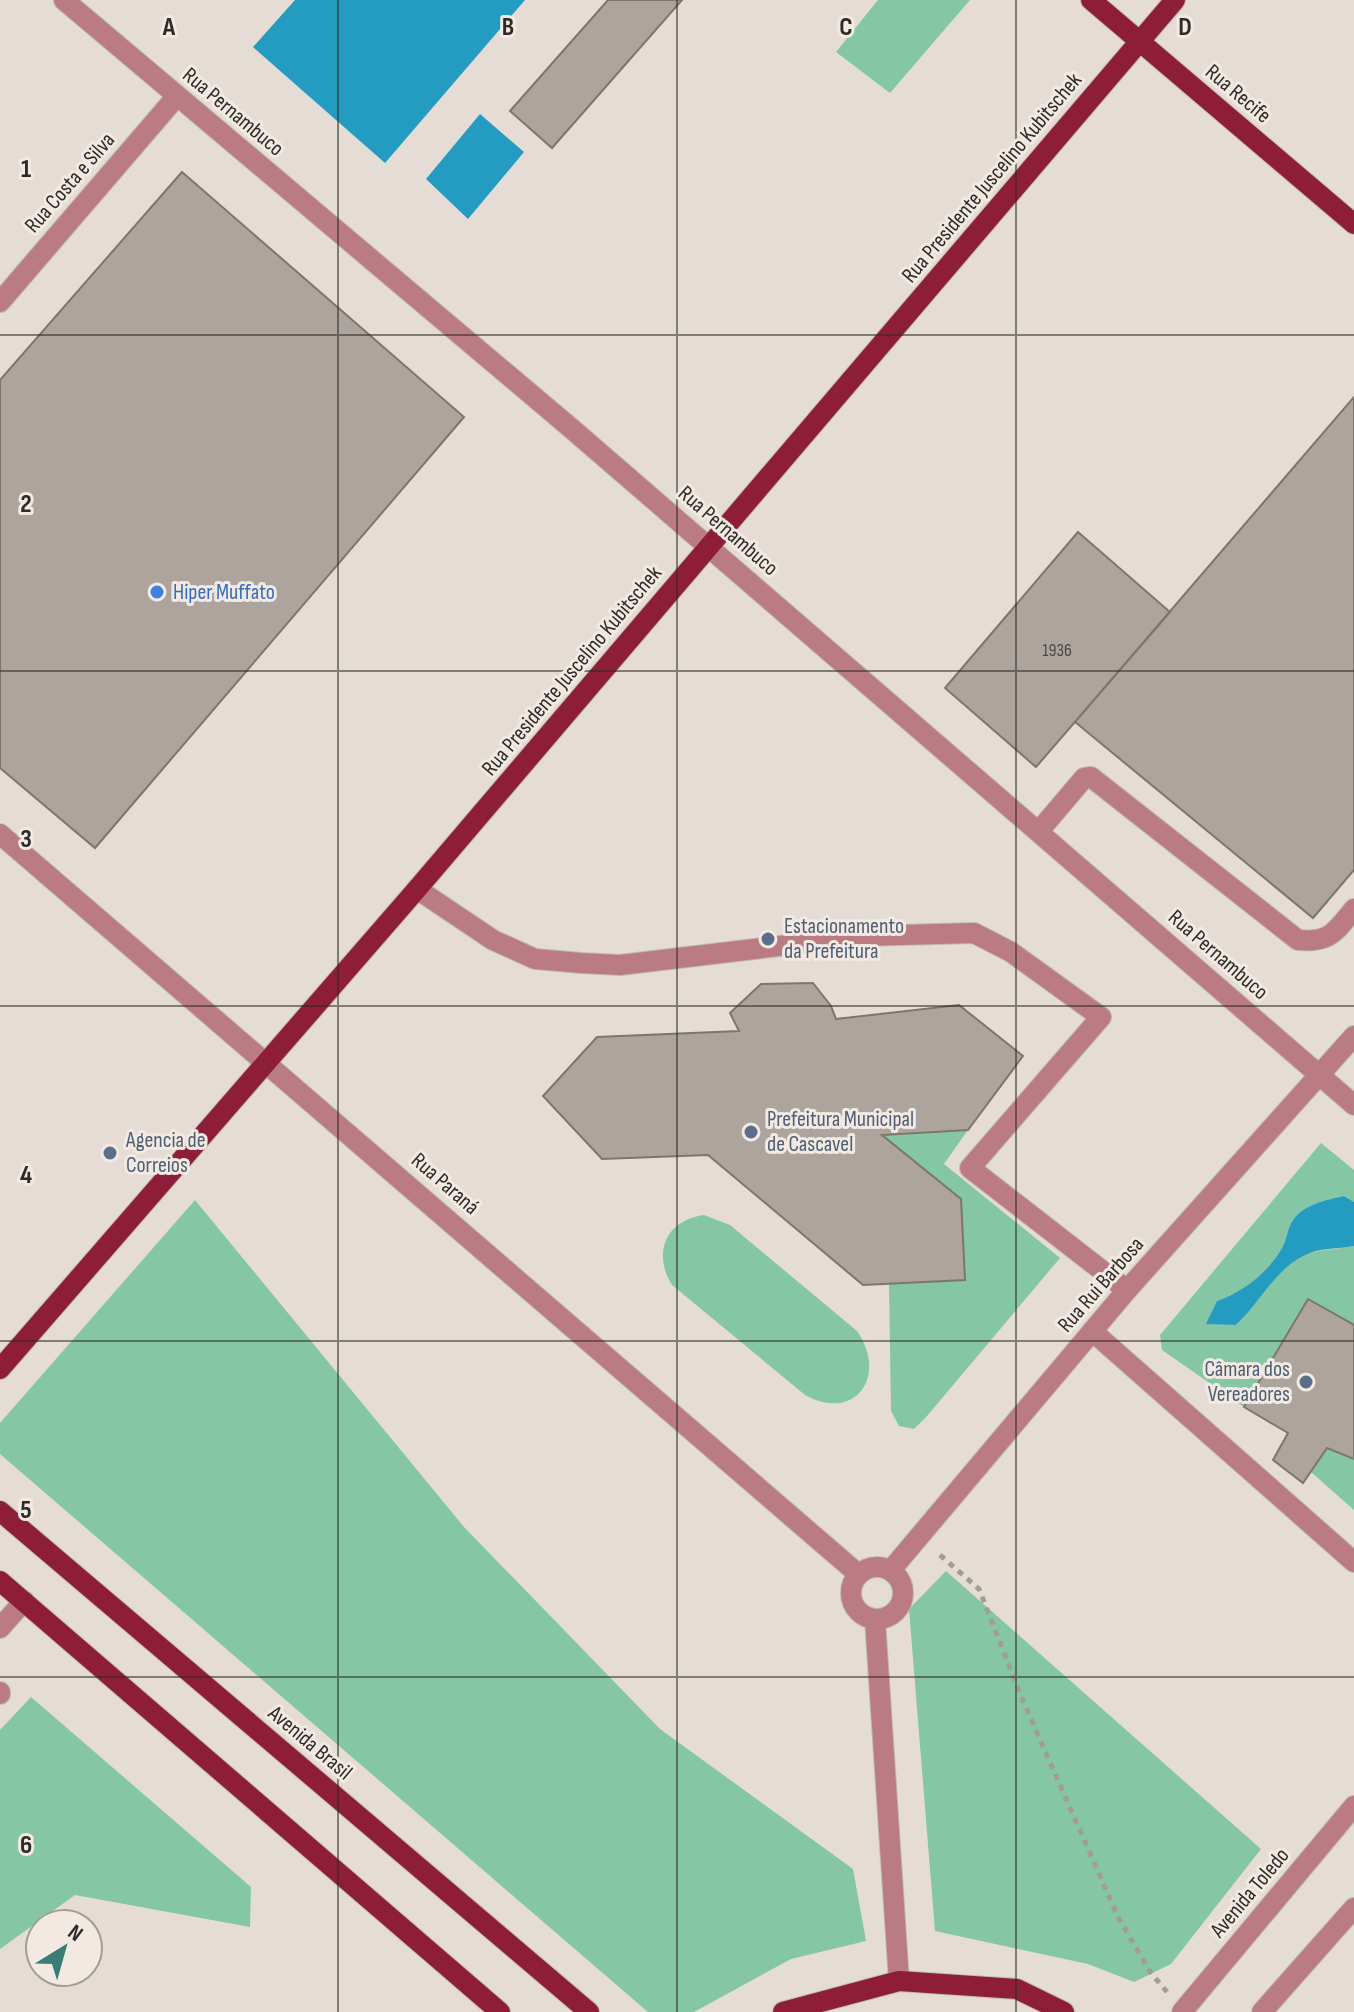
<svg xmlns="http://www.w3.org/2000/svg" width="1354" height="2012" viewBox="0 0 1354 2012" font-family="'Sofia Sans Condensed',sans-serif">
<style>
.green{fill:#85c6a4}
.water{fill:#249bc1}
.building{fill:#aca49d;stroke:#7d756e;stroke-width:2}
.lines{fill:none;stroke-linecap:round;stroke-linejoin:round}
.minor-casing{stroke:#c0b9b2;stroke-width:22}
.major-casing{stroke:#c0b9b2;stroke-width:22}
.path{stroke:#a29c96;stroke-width:5;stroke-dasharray:6 6;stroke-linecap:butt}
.minor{stroke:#ba7c82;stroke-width:20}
.major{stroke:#8d1d39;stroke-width:20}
.grid{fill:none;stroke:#2d2a27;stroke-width:2;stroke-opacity:0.55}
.shop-dot{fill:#3f7fe0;stroke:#f2eae2;stroke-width:3}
.service-dot{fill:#5c6f8a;stroke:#f2eae2;stroke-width:3}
.labels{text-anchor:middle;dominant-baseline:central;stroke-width:6;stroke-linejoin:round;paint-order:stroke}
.number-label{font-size:18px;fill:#4d4844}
.street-label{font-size:22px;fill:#2d2a27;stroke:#f2eae2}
.shop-label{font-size:22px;fill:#366cbe;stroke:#f2eae2;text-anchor:start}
.service-label{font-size:22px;fill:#4e5e75;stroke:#f2eae2;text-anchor:start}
.grid-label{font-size:26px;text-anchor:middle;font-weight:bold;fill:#2d2a27;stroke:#f2eae2;stroke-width:6;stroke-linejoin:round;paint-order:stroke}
</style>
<rect width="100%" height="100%" fill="#e5ddd5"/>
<path class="green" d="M878,0H970L890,93L836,52Z
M968,1130L944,1164L1060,1258L927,1416L914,1429L899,1426L891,1411L889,1284L965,1280L961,1199L882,1135Z
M1321,1143L1354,1170V1202L1344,1196C1326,1200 1304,1204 1293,1220C1288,1227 1287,1237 1284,1244C1270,1271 1244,1292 1217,1301L1207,1323L1236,1325C1259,1304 1278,1262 1309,1253C1323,1249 1339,1249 1354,1246V1325L1308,1299L1244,1407L1162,1350L1160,1335Z
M195,1200L464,1527L660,1729L853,1869L866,1941L791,1959L694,2012H648L0,1454V1423Z
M704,1215L730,1225L857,1331C888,1375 856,1423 805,1395L672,1285C652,1253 666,1220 704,1215Z
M1327,1448L1354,1459V1510L1311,1472Z
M946,1571L1261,1849L1171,1964L1134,1982L1088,1964L935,1931L909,1609Z
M31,1697L251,1887L250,1927L75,1895L0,1949V1730Z"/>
<path class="water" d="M295,0H525L385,163L253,47Z
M480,114L524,152L468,219L426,179Z
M1344,1196L1354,1202V1246C1339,1249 1318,1248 1305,1255C1274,1270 1260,1303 1236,1325L1206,1324L1217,1301C1244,1292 1271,1270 1284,1244C1287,1237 1288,1227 1293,1220C1304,1204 1326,1200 1344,1196Z"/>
<path class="building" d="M608,0H682L552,148L510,111Z
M182,172L464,417L95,848L0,768V380Z
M1354,397V870L1313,918L1075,722Z
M1078,532L1170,612L1036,767L945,688Z
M813,983L831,1006L836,1019L959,1005L1023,1056L968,1130L882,1135L961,1199L965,1280L863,1285L708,1155L602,1159L543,1096L597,1037L739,1031L730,1013L761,984Z
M1308,1299L1354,1325V1459L1327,1448L1303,1483L1273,1460L1288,1433L1244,1407Z"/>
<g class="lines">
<defs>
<path id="minor" d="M64,0L572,429L1354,1105
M0,302L177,96
M1039,831L1084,778L1091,777L1298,940C1330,943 1335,932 1354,909
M0,834L857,1573
M417,889L493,940L535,959L581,963L620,965L863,936L974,933L1011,952L1101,1017L970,1168L1127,1290
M1092,1331L1354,1562
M851 1593a26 26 0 1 1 52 0a26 26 0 1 1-52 0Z
M891,1570L1127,1290L1354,1036
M875,1620L899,1981
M0,1628L24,1601
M0,1692V1694
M1182,2012L1354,1806
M1262,2012L1354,1908"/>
<path id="major" d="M1091,0L1354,224
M0,1369L417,889L1175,0
M0,1511L589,2012
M0,1581L500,2012
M783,2012L899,1981L1017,1989L1064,2012"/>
</defs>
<use href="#minor" class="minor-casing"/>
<use href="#major" class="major-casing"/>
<path class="path" d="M940,1555L979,1589L1021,1696L1118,1917L1151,1973L1167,1992"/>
<use href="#minor" class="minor"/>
<use href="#major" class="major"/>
</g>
<path class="grid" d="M338,0V2012M677,0V2012M1016,0V2012M0,335H1354M0,671H1354M0,1006H1354M0,1341H1354M0,1677H1354"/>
<circle class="shop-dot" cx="157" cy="592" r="8"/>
<g class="service-dot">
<circle cx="768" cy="939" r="8"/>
<circle cx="751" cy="1132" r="8"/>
<circle cx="110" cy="1153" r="8"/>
<circle cx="1306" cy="1382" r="8"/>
</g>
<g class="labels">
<g class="number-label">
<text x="1057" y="650">1936</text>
</g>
<g class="street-label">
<text transform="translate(1238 94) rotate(40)">Rua Recife</text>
<text transform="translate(233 112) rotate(40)">Rua Pernambuco</text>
<text transform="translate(992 178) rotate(-50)">Rua Presidente Juscelino Kubitschek</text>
<text transform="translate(70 183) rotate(-49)">Rua Costa e Silva</text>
<text transform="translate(728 531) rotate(41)">Rua Pernambuco</text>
<text transform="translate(572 671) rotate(-50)">Rua Presidente Juscelino Kubitschek</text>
<text transform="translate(1218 955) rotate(41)">Rua Pernambuco</text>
<text transform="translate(445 1184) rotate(41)">Rua Paraná</text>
<text transform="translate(1101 1285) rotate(-49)">Rua Rui Barbosa</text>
<text transform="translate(310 1743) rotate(40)">Avenida Brasil</text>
<text transform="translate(1250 1893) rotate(-50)">Avenida Toledo</text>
</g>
<g class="shop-label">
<text x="173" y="592">Hiper Muffato</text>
</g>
<g class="service-label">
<text x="784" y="926">Estacionamento<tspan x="784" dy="25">da Prefeitura</tspan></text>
<text x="767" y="1119">Prefeitura Municipal<tspan x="767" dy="25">de Cascavel</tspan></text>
<text x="126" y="1140">Agencia de<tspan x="126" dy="25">Correios</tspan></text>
<text x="1290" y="1369" text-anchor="end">Câmara dos<tspan x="1290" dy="25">Vereadores</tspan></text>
</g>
</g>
<g class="grid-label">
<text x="169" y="35">A</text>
<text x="508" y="35">B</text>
<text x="846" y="35">C</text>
<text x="1185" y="35">D</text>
<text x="26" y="177">1</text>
<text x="26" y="512">2</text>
<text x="26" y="847">3</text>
<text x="26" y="1183">4</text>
<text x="26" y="1518">5</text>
<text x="26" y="1853">6</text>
</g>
<g transform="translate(64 1948) rotate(37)"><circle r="38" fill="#f2eae2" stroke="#a39d97" stroke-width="2"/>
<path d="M0-6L14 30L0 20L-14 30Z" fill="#397e74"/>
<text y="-12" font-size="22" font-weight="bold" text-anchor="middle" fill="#2d2a27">N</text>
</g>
</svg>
